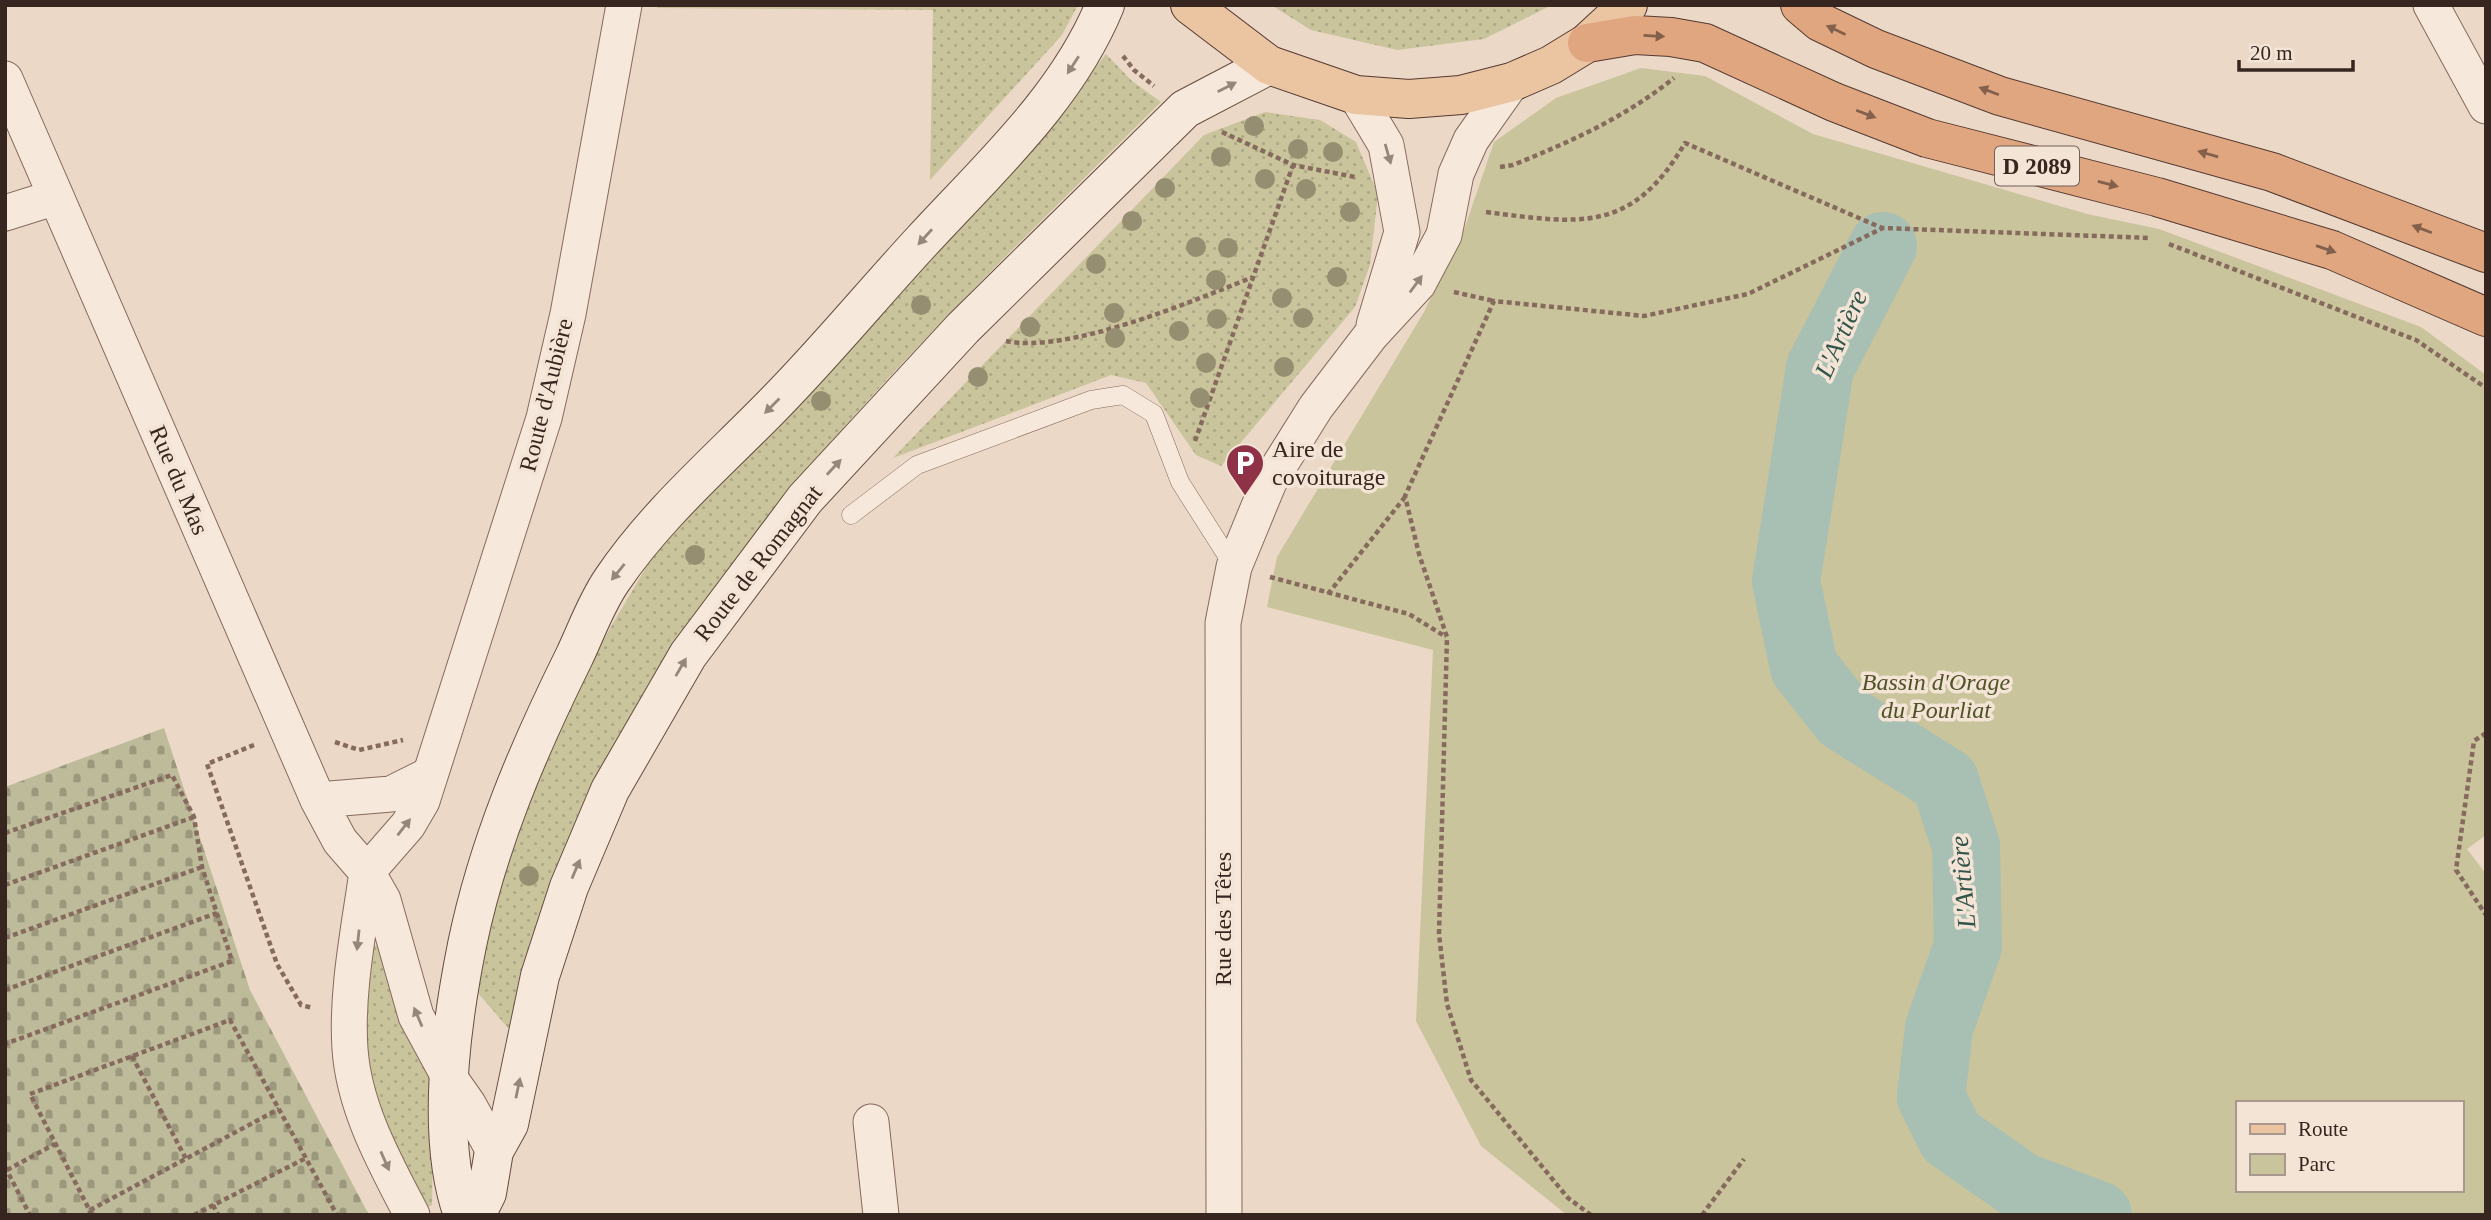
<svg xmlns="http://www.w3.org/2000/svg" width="2491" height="1220" viewBox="0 0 2491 1220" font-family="'Times New Roman',serif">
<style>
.grass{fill:url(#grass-dots)}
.cemetery{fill:url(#cemetery-stones)}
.green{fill:#c9c49b;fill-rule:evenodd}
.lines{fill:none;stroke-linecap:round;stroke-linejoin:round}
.river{stroke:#a8bfb3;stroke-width:68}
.service-casing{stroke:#866a5e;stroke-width:19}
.minor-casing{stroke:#866a5e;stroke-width:37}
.secondary-casing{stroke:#674c41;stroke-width:40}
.primary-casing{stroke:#543a31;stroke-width:40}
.trunk-casing{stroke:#543a31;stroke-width:40}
.path{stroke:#866a5e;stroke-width:4.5;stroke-dasharray:5 3.5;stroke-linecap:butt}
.service{stroke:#f6e8da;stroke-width:18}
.minor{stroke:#f6e8da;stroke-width:35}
.secondary{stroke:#f6e8da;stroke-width:38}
.primary{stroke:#ebc4a2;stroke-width:38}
.trunk{stroke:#e0a680;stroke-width:38}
.tree{fill:#968e70}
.oneway{fill:#83604b}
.oneway2{fill:#96877d}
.labels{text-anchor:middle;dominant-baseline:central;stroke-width:7;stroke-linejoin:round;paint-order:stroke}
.shield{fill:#f3e4d6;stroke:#6f5f57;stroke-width:2}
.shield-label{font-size:23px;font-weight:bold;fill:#372620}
.street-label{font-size:24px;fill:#372620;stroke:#f3e4d6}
.poi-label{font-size:24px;fill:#372620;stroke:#f3e4d6;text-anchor:start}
.park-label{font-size:24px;font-style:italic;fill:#505228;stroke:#f3e4d6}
.water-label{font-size:26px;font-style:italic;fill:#31554b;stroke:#f3e4d6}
</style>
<defs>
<pattern id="grass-dots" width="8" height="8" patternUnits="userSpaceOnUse" patternTransform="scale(1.75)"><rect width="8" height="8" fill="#c9c49b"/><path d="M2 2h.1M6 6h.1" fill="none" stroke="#ada885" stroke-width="1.8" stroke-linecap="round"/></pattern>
<pattern id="cemetery-stones" width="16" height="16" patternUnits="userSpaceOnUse" patternTransform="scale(1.75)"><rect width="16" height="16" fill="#bebb9a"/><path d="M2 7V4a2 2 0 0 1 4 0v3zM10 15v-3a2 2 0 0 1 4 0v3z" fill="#9b987d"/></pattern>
</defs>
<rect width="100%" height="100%" fill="#ebd8c7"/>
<path class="grass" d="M657,5H1078L1062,35L930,180L933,10L657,8Z
M1271,5H1552L1484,39L1397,50L1311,30Z
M1106,54L1132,81L1161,102C953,310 727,517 594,784C557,858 533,949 509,1029L477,992L480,962L521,813L595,654L648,564L722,476L1059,112Z
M1265,112L1320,120L1356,142L1378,194L1370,265L1355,307L1221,466L1196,455L1146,383L1111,375L893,458L1204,135Z
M379,943L399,1011L434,1087L432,1205L424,1209C394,1152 369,1097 365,1032C363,1005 367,977 367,951Z"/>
<path class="cemetery" d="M164,728L250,990L369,1215H5V787Z"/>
<path class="green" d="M1641,68L1705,76L1813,134L2087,214L2159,229L2421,327L2486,375V835L2467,849L2486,874V1215H1567L1481,1146L1416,1021L1433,650L1267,607L1277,557L1424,312L1465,227L1494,142L1556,98ZM2237,1103H2461V1190H2237Z"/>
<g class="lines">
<path class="river" d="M1883,246L1820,368L1786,581L1804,667L1844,718L1945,781L1966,846L1968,946L1939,1028L1931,1097L1951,1137L2021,1186L2098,1215"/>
<defs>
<path id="service" d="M851,515L917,465L1091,400L1123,395L1154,414L1180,482L1234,567"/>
<path id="minor" d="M2431,5L2486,106
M5,79L318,800L340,841L367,872L383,900L416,1016L449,1077L468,1104L494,1151
M1356,95L1386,145L1402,232L1374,325
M5,213L56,197
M318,800L391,794L429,775
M367,872L408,825L422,801L544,418L568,314L624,5
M367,872C359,929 346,992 350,1049C354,1108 385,1163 412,1215
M871,1122L881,1215
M1224,1215L1223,623L1234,567L1269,482L1316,407L1371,335L1418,284L1444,235L1456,174L1471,140L1512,82"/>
<path id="secondary" d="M463,1215C435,1137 451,1025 467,945C488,843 528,750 574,657C586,632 596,603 612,580C658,512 721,459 777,401C827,350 873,294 922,241C989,168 1067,98 1105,5
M476,1215L487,1193L494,1151L509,1124L540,976L569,887L610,790L688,655L805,499L963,328L1185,109L1269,65"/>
<path id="primary" d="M1190,5L1269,65L1356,95L1409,99L1461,95L1512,82L1551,65L1587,43L1628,5"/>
<path id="trunk" d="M1800,5L1820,22L1876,49L2000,96L2272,172L2486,253
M1587,43L1635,35L1671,37L1705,43L1834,102L1927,138L2157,197L2332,250L2486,317"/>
</defs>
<use href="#service" class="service-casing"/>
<use href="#minor" class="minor-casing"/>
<use href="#secondary" class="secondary-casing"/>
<use href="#primary" class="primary-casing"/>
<use href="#trunk" class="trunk-casing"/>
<path class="path" d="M1123,56L1134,70L1154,86
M1222,132L1293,165L1355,177
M1500,167L1513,165C1572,141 1624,118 1674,78
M1486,212C1579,224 1632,234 1685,143L1882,228
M2169,244L2416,340L2486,388
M1454,292L1494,301
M1006,341C1068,354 1193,301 1253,277
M1195,441L1293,165
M1270,577L1409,614L1446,637
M1328,594L1405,497
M2486,733L2474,741L2456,870L2486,915
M335,742L359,750L403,740
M254,745L207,764L277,964L301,1005L313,1008
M5,833L172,775L194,817L202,867L232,961L5,1044
M5,885L194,817
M5,938L202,867
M5,990L217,913
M132,1056L186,1159
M5,1167L30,1215
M7,1170L55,1144
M213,1205L218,1215
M90,1210L279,1109
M92,1215L30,1094L230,1020L337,1215
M194,1215L306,1158
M1591,1215L1568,1198L1471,1080L1447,1004L1439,934L1447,637L1419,554L1405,496L1494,301L1644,316L1748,294L1883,228L2151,238
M1702,1215L1744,1159"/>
<use href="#service" class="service"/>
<use href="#minor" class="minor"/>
<use href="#secondary" class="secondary"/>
<use href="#primary" class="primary"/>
<use href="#trunk" class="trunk"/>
</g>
<g class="tree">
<circle cx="1254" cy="126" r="10"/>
<circle cx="1298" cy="149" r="10"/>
<circle cx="1333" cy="152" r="10"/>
<circle cx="1221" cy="157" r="10"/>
<circle cx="1265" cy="179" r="10"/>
<circle cx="1165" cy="188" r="10"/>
<circle cx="1306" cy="189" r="10"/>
<circle cx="1350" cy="212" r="10"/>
<circle cx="1132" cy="221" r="10"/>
<circle cx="1196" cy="247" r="10"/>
<circle cx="1228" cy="248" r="10"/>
<circle cx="1096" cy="264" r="10"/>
<circle cx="1337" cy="277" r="10"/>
<circle cx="1216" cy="280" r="10"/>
<circle cx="1282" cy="298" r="10"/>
<circle cx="921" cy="305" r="10"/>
<circle cx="1114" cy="313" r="10"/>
<circle cx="1303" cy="318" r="10"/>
<circle cx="1217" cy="319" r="10"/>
<circle cx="1030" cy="327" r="10"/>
<circle cx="1179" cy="331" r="10"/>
<circle cx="1115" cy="338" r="10"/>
<circle cx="1206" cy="363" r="10"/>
<circle cx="1284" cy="367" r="10"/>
<circle cx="978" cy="377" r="10"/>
<circle cx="1200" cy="398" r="10"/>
<circle cx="821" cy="401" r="10"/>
<circle cx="695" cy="555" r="10"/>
<circle cx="529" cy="876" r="10"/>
</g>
<defs><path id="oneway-solid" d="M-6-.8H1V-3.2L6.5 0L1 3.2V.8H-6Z" transform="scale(1.75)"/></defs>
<g class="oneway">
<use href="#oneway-solid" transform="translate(1836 30) rotate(-155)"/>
<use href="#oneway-solid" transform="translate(1654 36) rotate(3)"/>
<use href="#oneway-solid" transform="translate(1989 91) rotate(-159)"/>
<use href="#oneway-solid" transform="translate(1866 114) rotate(21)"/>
<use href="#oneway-solid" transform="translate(2208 154) rotate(-164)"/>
<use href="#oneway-solid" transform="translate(2108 184) rotate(14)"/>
<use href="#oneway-solid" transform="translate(2422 229) rotate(-159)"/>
<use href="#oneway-solid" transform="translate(2326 249) rotate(19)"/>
</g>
<g class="oneway2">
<use href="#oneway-solid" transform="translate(1073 65) rotate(123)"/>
<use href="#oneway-solid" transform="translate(1227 87) rotate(-27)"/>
<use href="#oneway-solid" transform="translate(1388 154) rotate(74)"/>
<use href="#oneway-solid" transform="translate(925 237) rotate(132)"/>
<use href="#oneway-solid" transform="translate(1416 284) rotate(-54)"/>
<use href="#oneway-solid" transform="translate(772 406) rotate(135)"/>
<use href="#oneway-solid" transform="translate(834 467) rotate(-47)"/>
<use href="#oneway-solid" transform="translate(618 572) rotate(129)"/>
<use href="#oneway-solid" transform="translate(681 667) rotate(-60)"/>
<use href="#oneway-solid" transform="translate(404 827) rotate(-52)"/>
<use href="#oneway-solid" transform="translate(576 869) rotate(-67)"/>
<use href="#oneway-solid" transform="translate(358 940) rotate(96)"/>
<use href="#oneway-solid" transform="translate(418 1017) rotate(-113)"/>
<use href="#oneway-solid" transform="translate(518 1088) rotate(-78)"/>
<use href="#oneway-solid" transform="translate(385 1161) rotate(66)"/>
</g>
<defs>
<symbol id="parking-pin" viewBox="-11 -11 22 30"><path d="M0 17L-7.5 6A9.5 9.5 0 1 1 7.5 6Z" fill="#903247" stroke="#f3e4d6"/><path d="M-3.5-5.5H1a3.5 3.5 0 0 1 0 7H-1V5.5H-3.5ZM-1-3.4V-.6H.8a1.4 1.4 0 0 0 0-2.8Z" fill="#fff"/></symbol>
</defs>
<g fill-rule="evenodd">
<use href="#parking-pin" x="1223" y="441" width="44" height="60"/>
</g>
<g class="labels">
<rect class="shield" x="1995" y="146.5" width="84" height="39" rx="5"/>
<g class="shield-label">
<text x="2037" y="166">D 2089</text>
</g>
<g class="street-label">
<text transform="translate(546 395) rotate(-76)">Route d'Aubière</text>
<text transform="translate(179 480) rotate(67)">Rue du Mas</text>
<text transform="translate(758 563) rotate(-52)">Route de Romagnat</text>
<text transform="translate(1223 919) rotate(-90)">Rue des Têtes</text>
</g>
<g class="poi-label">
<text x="1272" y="449">Aire de<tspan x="1272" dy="28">covoiturage</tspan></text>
</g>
<g class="park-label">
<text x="1936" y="682">Bassin d'Orage<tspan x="1936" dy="28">du Pourliat</tspan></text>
</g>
<g class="water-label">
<text transform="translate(1841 334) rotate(-66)">L'Artière</text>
<text transform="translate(1963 882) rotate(-95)">L'Artière</text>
</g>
</g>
<rect width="2491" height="1220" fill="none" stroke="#372620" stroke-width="14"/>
<rect x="2236" y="1101" width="228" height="91" fill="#f3e4d6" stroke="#a8988d" stroke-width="2"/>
<rect x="2250" y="1124" width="35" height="10" fill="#ebc4a2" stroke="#a8988d" stroke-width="2"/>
<text x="2298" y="1136" font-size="21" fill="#372620">Route</text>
<rect x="2250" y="1154" width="35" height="21" fill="#c9c49b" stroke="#a8988d" stroke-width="2"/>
<text x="2298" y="1171" font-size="21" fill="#372620">Parc</text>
<path d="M2239 60v10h114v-10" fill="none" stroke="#372620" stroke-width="3.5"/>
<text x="2250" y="60" font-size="21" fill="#372620" stroke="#f3e4d6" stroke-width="5" paint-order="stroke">20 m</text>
</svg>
